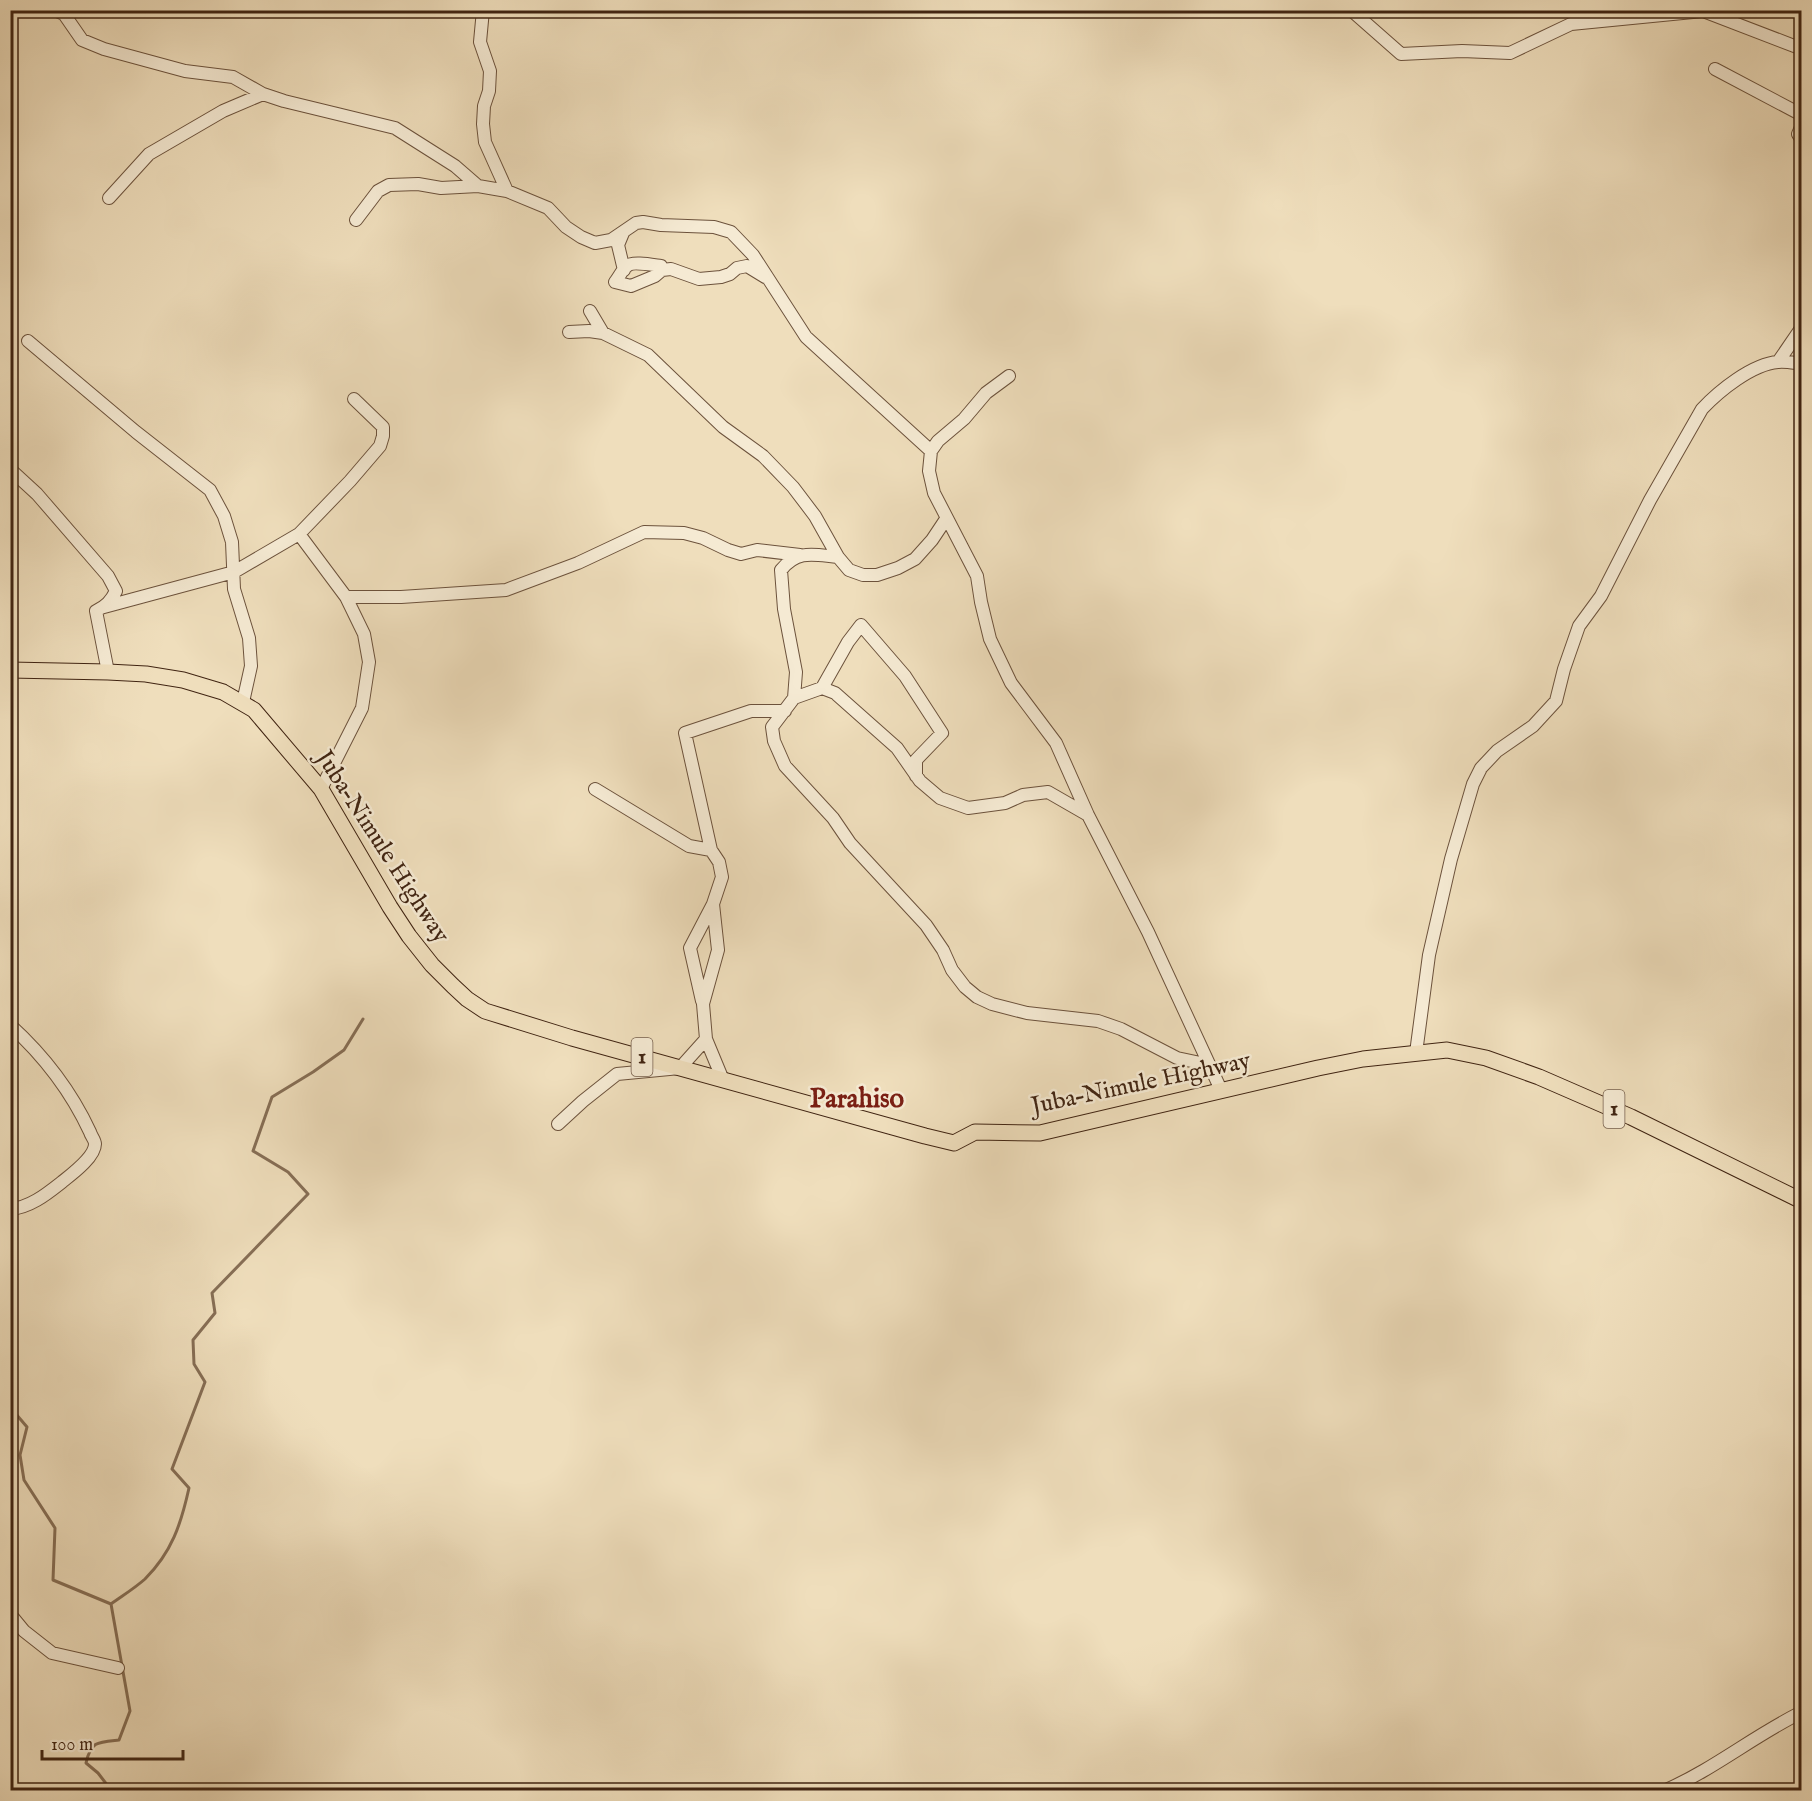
<svg xmlns="http://www.w3.org/2000/svg" width="1812" height="1801" viewBox="0 0 1812 1801" font-family="'IM FELL English',serif">
<style>
.lines{fill:none;stroke-linecap:round;stroke-linejoin:round}
.stream{stroke:#866e55;stroke-width:3}
.minor-casing{stroke:#6c523c;stroke-width:14}
.major-casing{stroke:#402412;stroke-width:17}
.minor{stroke:#f5ead3;stroke-width:12}
.major{stroke:#efdebc;stroke-width:15}
.labels{text-anchor:middle;dominant-baseline:central;stroke-width:5;stroke-linejoin:round;paint-order:stroke}
.shield{fill:#f5ead3;stroke:#765f4c;stroke-width:1.5}
.shield-label{font-size:22px;font-weight:bold;fill:#402412}
.street-label{font-size:24px;fill:#402412;stroke:#f5ead3}
.quarter-label{font-size:27px;font-weight:bold;fill:#7a1f14;stroke:#f5ead3}
</style>
<rect width="100%" height="100%" fill="#efdebc"/>
<filter id="stains"><feTurbulence type="fractalNoise" baseFrequency=".00333" numOctaves="4"/><feColorMatrix values="0 0 0 0 .2 0 0 0 0 .09 0 0 0 0 .02 0 0 0 .5 -.17"/></filter>
<radialGradient id="worn" r=".72"><stop offset=".6" stop-color="#630" stop-opacity="0"/><stop offset="1" stop-color="#630" stop-opacity=".3"/></radialGradient>
<g class="lines">
<path class="stream" d="M10,1407L27,1427L20,1455L24,1480L55,1528L53,1580L111,1604L130,1711L119,1740C98,1742 91,1741 86,1763L98,1773L111,1790
M111,1604C122,1596 135,1588 145,1579C172,1552 181,1524 189,1488L172,1469L205,1382L194,1364L193,1340L215,1313L212,1293L308,1194L288,1172L253,1151L272,1097L313,1072L344,1050L363,1019"/>
<defs>
<path id="minor" d="M55,10L64,14L82,40L104,49L185,71L233,77L263,94
M483,10L480,42L490,71L489,91L484,106L483,124L485,142L507,191
M1351,10L1401,54L1462,51L1510,53L1571,24L1703,11L1802,49
M1715,69L1802,115
M1802,125L1798,134L1802,140
M109,198L149,154L223,111L263,94L284,101L395,128L455,166L478,186L507,191L548,208L566,227L581,237L595,243L611,240L636,223L643,222L661,225L714,227L731,232L753,255L806,337L931,451L929,471L934,493L977,576L981,602L990,639L1011,683L1056,743L1088,815L1148,932L1221,1090
M356,220L378,191L389,185L418,184L441,188L478,186
M623,233L618,245L624,270
M662,270L661,266C653,265 632,261 627,266C622,270 619,277 615,282L631,286L655,276L662,270L671,269L699,279L721,277L730,274L737,268L747,266L765,277
M590,311L603,333
M569,332L589,331L603,333L648,355L723,427L763,456L793,487L815,516L838,557L849,570L863,575H877L898,568L915,559L932,540L946,519
M28,341L136,432L210,490L224,516L232,542L234,589L249,638L251,666L243,702
M1778,362L1802,327
M931,451L938,441L964,419L986,393L1009,376
M10,467L12,471L37,494L108,576L116,591C111,601 106,606 96,611L108,672
M299,534L350,481L380,446L383,436V427L354,399
M346,597H401L506,590L578,563L644,532L684,533L703,538L728,550L741,554L757,550L800,555
M104,607L234,572L299,534L346,597L364,634L369,662L362,708L321,789
M822,688L794,698L772,727L774,741L785,766L833,818L850,843L926,925L943,950L952,970L965,987L977,997L992,1004L1027,1013L1098,1021L1121,1029L1177,1058L1210,1065
M794,698L796,672L784,609L781,570C798,549 814,555 838,557
M916,776V760L942,733L905,676L861,625L848,642L822,688L835,693L897,748L920,781L940,798L968,808L1005,803L1023,795L1048,792L1088,815
M595,789L689,846L711,850
M702,1001L690,948L713,904
M10,1025C43,1055 71,1091 90,1132C91,1136 95,1140 95,1144C95,1157 72,1174 62,1182C48,1193 30,1208 10,1209
M706,1039L723,1080
M1416,1053L1429,955L1451,859L1473,784L1481,768L1497,751L1533,726L1556,701L1564,669L1579,626L1601,596L1650,500L1702,409C1719,391 1752,364 1778,362C1785,361 1794,363 1802,364
M558,1124L583,1101L617,1074L680,1068L706,1039L703,1004L718,950L713,904L722,877L719,862L711,850L685,733L751,711H785
M10,1614L24,1631L52,1653L118,1668
M1666,1790C1714,1769 1755,1735 1802,1712"/>
<path id="major" d="M10,670L108,672L146,674L183,680L223,692L254,710L321,789L390,907L409,936L432,965L453,986L467,999L485,1011L572,1038L925,1136L954,1143L975,1132L1040,1133L1318,1068L1363,1059L1447,1050L1486,1058L1539,1077L1631,1117L1802,1201"/>
</defs>
<use href="#minor" class="minor-casing"/>
<use href="#major" class="major-casing"/>
<use href="#minor" class="minor"/>
<use href="#major" class="major"/>
</g>
<g class="labels">
<g class="shield">
<rect x="631.5" y="1038" width="21" height="38" rx="4.5"/>
<rect x="1603.5" y="1090" width="21" height="38" rx="4.5"/>
</g>
<g class="shield-label">
<text x="642" y="1057">1</text>
<text x="1614" y="1109">1</text>
</g>
<g class="street-label">
<text transform="translate(382 847) rotate(57)">Juba–Nimule Highway</text>
<text transform="translate(1141 1084) rotate(-12)">Juba–Nimule Highway</text>
</g>
<g class="quarter-label">
<text x="857" y="1100">Parahiso</text>
</g>
</g>
<rect width="1812" height="1801" fill="none" stroke="#efdebc" stroke-width="36"/>
<rect x="12" y="12" width="1788" height="1777" fill="none" stroke="#402412" stroke-width="3"/>
<rect x="18" y="18" width="1776" height="1765" fill="none" stroke="#402412" stroke-width="1.5"/>
<path d="M42 1750v9h141v-9" fill="none" stroke="#402412" stroke-width="3"/>
<text x="51" y="1750" font-size="18" fill="#402412" stroke="#f5ead3" stroke-width="4.5" paint-order="stroke">100 m</text>
<rect width="100%" height="100%" filter="url(#stains)"/>
<rect width="100%" height="100%" fill="url(#worn)"/>
</svg>
